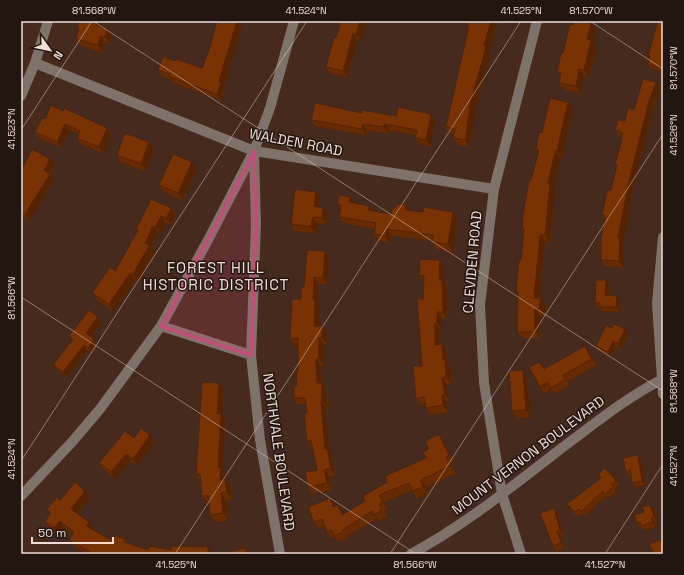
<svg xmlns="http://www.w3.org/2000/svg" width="684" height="575" viewBox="0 0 684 575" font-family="'Space Grotesk',sans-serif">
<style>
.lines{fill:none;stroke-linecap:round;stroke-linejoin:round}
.minor{stroke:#7f7369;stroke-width:10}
.wall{fill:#672b03}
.shaded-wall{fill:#542302}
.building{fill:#783203;stroke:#542302}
.marked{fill:#cd497a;fill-opacity:0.2;stroke:#cd497a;stroke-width:3;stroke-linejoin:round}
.ticks{fill:none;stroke:#efddd5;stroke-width:1;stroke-opacity:0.45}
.labels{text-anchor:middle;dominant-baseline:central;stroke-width:3;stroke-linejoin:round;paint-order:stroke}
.street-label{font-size:14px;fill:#efddd5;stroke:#221610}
.neighbourhood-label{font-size:15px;letter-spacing:1px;fill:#efddd5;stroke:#221610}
.neatline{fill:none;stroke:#efddd5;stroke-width:1.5}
.ticks-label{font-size:10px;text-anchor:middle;fill:#efddd5}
</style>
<rect width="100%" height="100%" fill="#452a1d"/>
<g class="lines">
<path class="minor" d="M35,63L254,151L494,189
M21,96L35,63L48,21
M254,153L256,224L251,355L260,440L280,554
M663,237L657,303L663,394
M161,326L251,355
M21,496L72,442L100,409L161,326L208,240L254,151L270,108L294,21
M411,554C469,523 522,478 575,438C603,417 631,395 663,379
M521,554L502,494L484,383L480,305L494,189L537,21"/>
</g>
<path class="wall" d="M79,21H104L102,27L112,35L109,43L105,42L102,52L80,45L76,39L79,29L77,27Z
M217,21H243L224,86L225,88L221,100L174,83L171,79L162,76L158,70L175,61L202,68L209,50Z
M341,21H366L360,41L357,39L347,77L330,73L326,67Z
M469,21H500L498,25L496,24L489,51L490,54L474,113L475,115L469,147L457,144L453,138V134L450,133L446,127L468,32L467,30Z
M663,21V72L651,68L648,64L649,57L648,56Z
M595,29L592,42L596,47L589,77L584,75L580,93L564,89L559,83L560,77L557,72L563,53Z
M656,82L660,88L653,107L633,187L623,242L624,244L623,267L605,266L601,260L606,220L602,215L611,190L617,167L615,164L622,140V137L619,136L615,130L625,121Z
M568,102L572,109L562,158L560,157L553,187L555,190L550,242L545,241L539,298L545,304V316H540V338H522L517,332L518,294L516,292L521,260L524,232L522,229L531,180L538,152L536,149L542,133Z
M362,113L435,120L430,146L419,144L415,138L416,135L389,130L388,133L367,130L366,135L315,126L311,120Z
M45,119L111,134L103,153L81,144L77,138L79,134L69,130L61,147L39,138L35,132Z
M149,142L154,149L145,171L121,162L117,155Z
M50,159L54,164L50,173L54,179L29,220L21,215V170Z
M196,168L183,200L164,192L159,185Z
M316,192L320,198L319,207L328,214L326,224L317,223L316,233L295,231L291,224Z
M354,203L372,211L391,214L395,208L406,205L410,210L423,212H453L457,218L453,251L436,249L432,242V241L391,235L390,243L379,241L374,234L375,229L344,223L339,217L341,209L337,204Z
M171,208L176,214L171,225L165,222L160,233L158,232L150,247L154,252L138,281L135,279L114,311L97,300L92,293L115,271L138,231L136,229Z
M325,251L329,258L327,284H318V303L320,306L319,326H322L326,332L327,344H323L324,365H320L321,383H322L326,390L327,407H325L329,451L331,455L335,475L329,476L331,490L312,493L308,487L317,470L313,447H311L307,441V413L306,404H298L294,398L297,386L298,371V345H294L290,339L304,287Z
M444,267V282L447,286V318H442V329H439V345L446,351L447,362L450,366L451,383L446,384L449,401H446L448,412L431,415L426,408V404L421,405L416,399L422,366L424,282L419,276Z
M609,285V295L620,300L619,312L603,311L600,307H598L595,303Z
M101,322L91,336L94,339L97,344L91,352L87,350L66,377L57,369L53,365L72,340L69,336Z
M628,334L621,348L616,346L611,356L599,351L596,346Z
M589,352L596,365L567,381L569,385L555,393L551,389L544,393L540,387L544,369Z
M527,376L530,417L517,418L512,411Z
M223,390L222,415L225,420L223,470L226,474L225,480L230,486L232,499L226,500L228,520L215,522L210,515L208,502H207L202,496L200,479L196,474Z
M439,434L443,441L454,462L450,463L455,473L426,487L428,493L417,498L412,490L383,502L387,509L384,511L387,516L379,521L377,518L347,536L348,538L338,542L335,537L331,538L327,532L324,526L318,528L314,522L330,498L335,506L338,505L343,511L344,514L365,501L426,458L429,449Z
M134,438L154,441L137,465L130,460L115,478L103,469L99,463Z
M641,459L645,485L635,487L632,483L631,475L629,476L626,472Z
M598,474L616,480L619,485L614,489L616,492L608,498L606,496L584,516L582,513L577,517L567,504L601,478Z
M85,491L89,498L77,513L89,522L93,528L92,529L113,541L125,539L129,543L148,550H171L212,553V554H88L74,546L69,540L73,534L64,527L58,535L49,527L45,521L50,514L47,509L60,500Z
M650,505L654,509L657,521L654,522L656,527L644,530L642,527H640L637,523L644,512Z
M554,508L557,513L563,534L560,535L564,548L556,551L553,546Z"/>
<path class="shaded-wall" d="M97,21H104L100,31L96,25Z
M237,21H243L224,86L225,88L221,100L217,94L219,81Z
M360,21H366L360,41L356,35Z
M491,21H494L496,24L489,51L490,54L474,113L475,115L469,147L465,140L469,108L484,46Z
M496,21H500L498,25Z
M591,23L595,29L592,42L596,47L589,77L584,70L587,39Z
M107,29L112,35L109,43L105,37Z
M353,33L357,39L347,77L343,71Z
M100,36L105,42L102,52L98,45Z
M579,69L584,75L580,93L576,86Z
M656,82L660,88L653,107L633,187L623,242L624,244L623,267L619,261L618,238L629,181L649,101Z
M568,102L572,109L562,158L557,151Z
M431,114L435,120L430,146L426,140Z
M65,124L69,130L61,147L57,142Z
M363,124L367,130L366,135L362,129Z
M384,124L389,130L388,133L384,127Z
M107,128L111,134L103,153L99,147Z
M149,142L154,149L145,171L141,164Z
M555,151L560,157L553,187L555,190L550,242L545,235L548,183Z
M50,159L54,164L48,176L44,170Z
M192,162L196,168L183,200L178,193Z
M50,174L54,179L29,220L25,214Z
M316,192L320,198L318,213L314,206Z
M350,197L355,204L349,202Z
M406,205L411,212L406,210Z
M369,206L373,212L368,210Z
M171,208L176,214L171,225L166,218Z
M323,208L328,214L326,224L322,218Z
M453,212L457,218L453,251L448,244Z
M161,216L165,222L160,233L155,227Z
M313,217L317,223L316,233L311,227Z
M153,226L158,232L150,247L154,252L138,281L133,274L145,243Z
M387,229L391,235L390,243L385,236Z
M540,235L545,241L538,304L534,298Z
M325,251L329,258L327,284L323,278Z
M440,260L444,267V282L447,286V318L443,312L439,280Z
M130,273L135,279L114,311L109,304Z
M314,277L318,284V303L320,306L319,333L314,326L313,300Z
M606,280L609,285V300L605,295Z
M617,296L620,300L619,312L616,307Z
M540,298L545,304V316L540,309Z
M535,309L540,316V338L535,332Z
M437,312L442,318V329L437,323Z
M98,317L101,322L89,338L86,333Z
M435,323L439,329V351L435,345Z
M322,326L326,332L327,344L322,338Z
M625,329L628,334L621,348L618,344Z
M319,338L323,344L324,365L319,359Z
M94,339L97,344L91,352L88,348Z
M613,341L616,346L611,356L608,352Z
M442,344L446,351L447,362L450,366L451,383L446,377L443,360Z
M84,345L87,350L66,377L63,372Z
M585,346L589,352L596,365L592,359Z
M316,359L320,365L321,390L317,383Z
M523,370L527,376L530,417L526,410Z
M442,378L446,384L449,401L445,394Z
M219,383L223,390L222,415L225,420L223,470L226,474L225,480L230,486L232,499L227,492L220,480L218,467L217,414Z
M322,383L326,390L327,407L322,401Z
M442,395L446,401L448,412L443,405Z
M321,401L325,407L329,451L331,455L335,475L331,468L325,449Z
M439,434L443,441L454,462L449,455Z
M150,435L154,441L137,465L133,459Z
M126,454L130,460L115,478L111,472Z
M638,455L641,459L645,485L642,481Z
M446,457L450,463L455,473L450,466Z
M324,470L329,476L331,490L327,483Z
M421,480L426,487L428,493L423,487Z
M85,491L89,498L75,515L71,509Z
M221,493L226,500L228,520L223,513Z
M330,498L335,504L338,513L333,507Z
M338,505L343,511L347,521L342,515Z
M650,505L654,509L657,521L654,517Z
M554,508L557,513L563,534L560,530Z
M651,518L654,522L656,527L653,522Z
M60,521L64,527L58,535L54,528Z
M89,522L93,528L91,532L86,526Z
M557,531L560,535L564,548L561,543Z
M208,547L212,553V554H208Z
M245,548L248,552L249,554H247Z"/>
<path class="building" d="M79,21H97L96,25L107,29L105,37L100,36L98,45L76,39L79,28L77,27Z
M217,21H237L219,81L221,82L217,94L170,77V74L158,70L163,57L175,61L176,59L202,68L209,50Z
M341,21H360L356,35L353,33L343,71L326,67L334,37L336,38Z
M469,21H491L484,46L486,47L469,108H470L465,140L453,138L455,129L446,127L468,30H467Z
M574,21H583L591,23L587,39L591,40L584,70L579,69L576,86L559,83L561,73L557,72L561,53H563L570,24L573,25Z
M658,21H663L662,68L648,64L650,56H648Z
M643,79L656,82L649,101L629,181L618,238H620L619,261L601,260V237L606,216L602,215L606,196L608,190H611L617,165L615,164L622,140V132L615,130L618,120L625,121L628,108L634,110Z
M550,98L568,102L557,151H555L548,183H550L545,235H540L534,298H540V309H535V332H517L518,292H516L519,260H521L524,229H522L523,215L529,180H531L539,150L536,149L539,132L542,133Z
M315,103L362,113V110L396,116L398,107L431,114L426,140L415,138L417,130L384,124V127L363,124L362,129L311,120Z
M51,105L63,111L64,108L107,128L99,147L77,138L80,131L65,124L57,142L35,132L42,118L45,119Z
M125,133L149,142L141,164L117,155Z
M32,149L50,159L44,170L50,174L25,214L21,211V170Z
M173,154L192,162L178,193L159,185Z
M295,189L316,192L314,206L323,208L322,218L313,217L311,227L291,224Z
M339,195L350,197L349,202L369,206L368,210L391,214L392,208H395L396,204L406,205V210L423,212V207L453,212L448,244L432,242L433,235L387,229L385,236L374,234L376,223L339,217L341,205L337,204Z
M151,199L171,208L166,218L161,216L155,227L153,226L145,243L149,246L133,274L130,273L109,304L92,293L110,267L115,271L138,230L136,229Z
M307,250L325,251L323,278L314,277L313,300H315L314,326H322V338H319V359H316L317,383H322V401H321L325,449L327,448L331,468L324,470L327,483L308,487L305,472L317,470L311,440L307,441L304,414L307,413L305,398H294V386H297L296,371H298V338L290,339L292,299H301V287H304Z
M420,259L440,260L439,280H442L443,312H437V323H435V345L442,344L443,360L445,359L446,377L442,378L445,394L442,395L443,405L426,408L424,397L416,399L413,366H422L417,299H423L424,276H419Z
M596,280H606L605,295L617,296L616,307H600V303H595Z
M89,310L98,317L86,333L94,339L88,348L84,345L63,372L53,365L73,339L69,336Z
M614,324L625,329L618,344L613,341L608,352L596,346L606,325L612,328Z
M585,346L592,359L563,375L565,380L551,388L548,382L540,387L529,367L539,362L544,369Z
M523,370L526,410L512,411L509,371Z
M202,382L219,383L217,414H221L218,467L221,468L220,480H225L227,492L221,493L223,513L210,515L208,495L202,496L200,474H196Z
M141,428L150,435L133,459L126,454L111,472L99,463L125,431L134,438Z
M439,434L449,455L446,457L450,466L421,480L423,487L412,491L409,483L379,495L383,502L379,504L382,510L374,515L372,511L342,530L343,532L334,536L332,530L327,532L322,519L314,522L308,507L330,498L333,507L338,505L342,515L365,501L363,496L387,482L385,476L426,458L423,452L429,449L425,441Z
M638,455L642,481L632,483L630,469L626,472L623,458Z
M605,468L616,480L611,485L613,487L605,494L603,491L581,512L579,509L574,512L567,504L601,478L598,474Z
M75,482L85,491L71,509L89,522L86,526L113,541L115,535L125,539L124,542L148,550L149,546L171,550L172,546L208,547V554H94L69,540L74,532L60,521L54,528L45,521L51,513L47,509L57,497L60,500Z
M650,505L654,517L651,518L653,522L641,526L640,522L637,523L634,515L644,512L642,507Z
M554,508L560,530L557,531L561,543L553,546L540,513Z
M660,540L663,545V554H651L650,553L653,552L649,544Z
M245,548L247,554H229V552Z"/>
<path class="marked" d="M254,151L256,224L251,355L161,326Z"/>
<path class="ticks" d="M93,21L663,391M590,21L663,69M21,130L92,21M21,297L416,554M21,461L307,21M175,554L521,21M390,554L663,134M605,554L663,464"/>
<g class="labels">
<g class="street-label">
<text transform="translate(296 142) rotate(11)">WALDEN ROAD</text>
<text transform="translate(472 262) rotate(-85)">CLEVIDEN ROAD</text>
<text transform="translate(279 452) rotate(82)">NORTHVALE BOULEVARD</text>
<text transform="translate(528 455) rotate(-37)">MOUNT VERNON BOULEVARD</text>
</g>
<g class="neighbourhood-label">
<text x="216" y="267">FOREST HILL<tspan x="216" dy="17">HISTORIC DISTRICT</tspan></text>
</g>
</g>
<rect width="684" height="575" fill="none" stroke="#221610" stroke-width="44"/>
<g transform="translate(50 50) rotate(123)" stroke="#221610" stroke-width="3" paint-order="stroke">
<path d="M0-3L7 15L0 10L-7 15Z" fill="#efddd5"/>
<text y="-6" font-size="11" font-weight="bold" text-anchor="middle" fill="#efddd5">N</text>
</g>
<path d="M32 537v6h81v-6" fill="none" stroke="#efddd5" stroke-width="2"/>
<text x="38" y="537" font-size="12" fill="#efddd5" stroke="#221610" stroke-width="3" paint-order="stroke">50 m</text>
<rect x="22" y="22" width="640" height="531" class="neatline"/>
<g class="ticks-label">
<text x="94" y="14">81.568°W</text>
<text x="306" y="14">41.524°N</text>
<text x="521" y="14">41.525°N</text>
<text x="591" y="14">81.570°W</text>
<text transform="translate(673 68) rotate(-90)" y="4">81.570°W</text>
<text transform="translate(11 129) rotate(-90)" y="4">41.523°N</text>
<text transform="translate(673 135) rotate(-90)" y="4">41.526°N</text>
<text transform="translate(11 298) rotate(-90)" y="4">81.566°W</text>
<text transform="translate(673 391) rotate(-90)" y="4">81.568°W</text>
<text transform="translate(11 459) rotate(-90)" y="4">41.524°N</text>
<text transform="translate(673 466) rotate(-90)" y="4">41.527°N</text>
<text x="176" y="568">41.525°N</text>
<text x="415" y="568">81.566°W</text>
<text x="605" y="568">41.527°N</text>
</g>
</svg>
